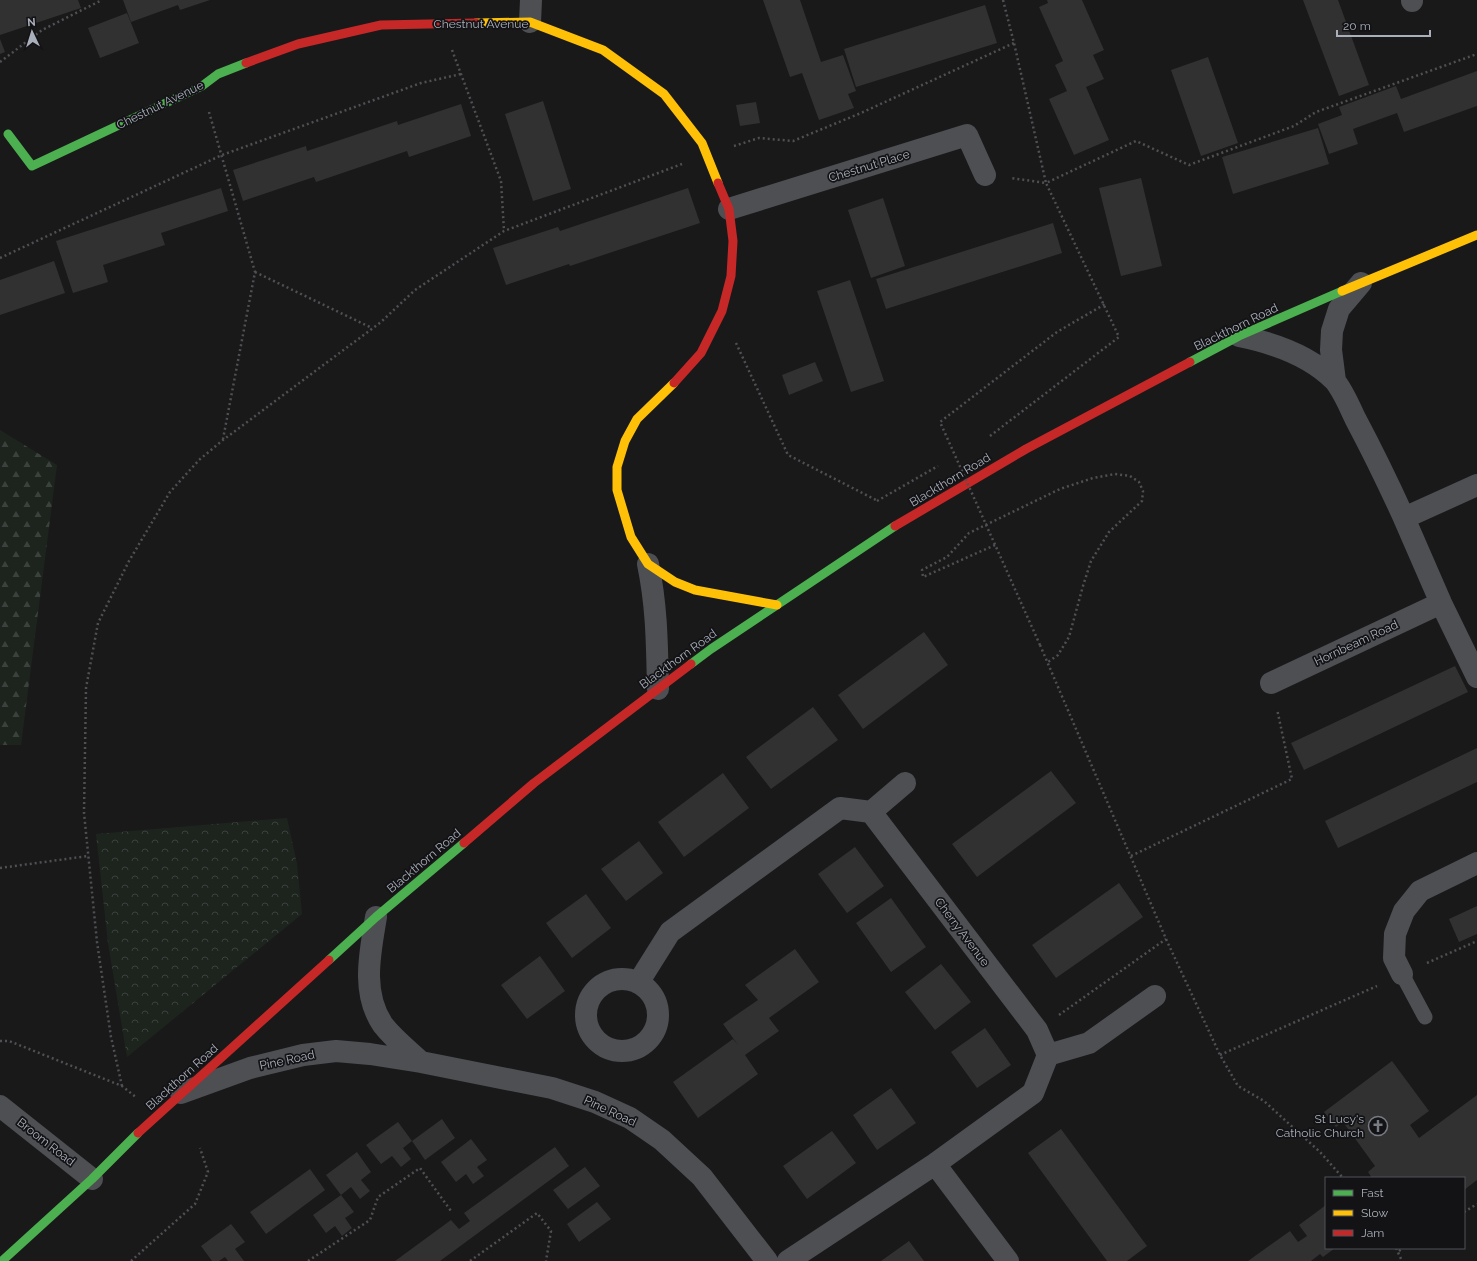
<svg xmlns="http://www.w3.org/2000/svg" width="1477" height="1261" viewBox="0 0 1477 1261" font-family="Raleway,sans-serif">
<style>
.forest{fill:url(#forest-firs)}
.park{fill:url(#park-crowns)}
.building{fill:#313132}
.lines{fill:none;stroke-linecap:round;stroke-linejoin:round}
.path{stroke:#4f5054;stroke-width:2.5;stroke-dasharray:2 3;stroke-linecap:butt}
.lane{stroke:#4d4f53;stroke-width:15}
.street{stroke:#4d4f53;stroke-width:22}
.fast{stroke:#4caf50;stroke-width:9}
.slow{stroke:#ffc107;stroke-width:9}
.jam{stroke:#c62828;stroke-width:9}
.path-bridge{stroke:#4f5054;stroke-width:2.5;stroke-dasharray:2 3;stroke-linecap:butt}
.labels{text-anchor:middle;dominant-baseline:central;stroke-width:3.5;stroke-linejoin:round;paint-order:stroke}
.street-label{font-size:12px;fill:#aab0bb;stroke:#131316}
.poi-label{font-size:12px;fill:#aab0bb;stroke:#131316;text-anchor:end}
</style>
<defs>
<pattern id="forest-firs" width="22" height="20" patternUnits="userSpaceOnUse"><rect width="22" height="20" fill="#1d241e"/><path d="M5 1l3.5 6h-7zM16 11l3.5 6h-7z" fill="#3b413d"/></pattern>
<pattern id="park-crowns" width="20" height="18" patternUnits="userSpaceOnUse"><rect width="20" height="18" fill="#1d241e"/><path d="M2 6a3 3 0 1 1 6 0M12 15a3 3 0 1 1 6 0" fill="none" stroke="#3b413d"/></pattern>
</defs>
<rect width="100%" height="100%" fill="#19191a"/>
<path class="forest" d="M0,430L57,465L21,745H0Z"/>
<path class="park" d="M287,818L297,864L302,914L127,1057L108,943L96,834Z"/>
<path class="building" d="M0,0H78L81,8L0,35Z
M123,0H210L180,10L178,5L131,22Z
M763,0H800L821,62L843,55L856,91L848,94L854,108L819,120L802,73L790,77Z
M1047,0H1082L1104,50L1093,55L1104,79L1086,87L1109,140L1074,155L1049,99L1067,91L1055,65L1063,61L1039,7L1048,3Z
M1303,0H1338L1369,85L1339,96Z
M985,5L997,43L856,87L844,49Z
M127,13L139,43L100,58L88,28Z
M0,39L5,52L0,54Z
M1208,57L1238,143L1201,156L1171,70Z
M1477,71V106L1404,132L1397,113L1353,129L1358,144L1329,154L1318,124L1342,115L1339,107L1396,86L1401,99Z
M543,101L571,189L533,201L505,114Z
M756,102L760,123L740,126L736,105Z
M461,104L471,136L409,157L407,151L316,182L314,177L243,201L233,170L306,146L307,151L397,121L398,125Z
M1318,128L1329,164L1233,194L1222,157Z
M1141,178L1162,266L1121,276L1099,188Z
M221,188L228,211L161,233L165,245L103,265L108,282L73,293L56,241Z
M688,188L700,223L570,266L569,264L506,285L493,248L558,227L560,231Z
M883,198L905,266L871,278L848,210Z
M1053,223L1062,253L886,309L876,279Z
M54,261L65,293L0,315V280Z
M850,280L884,381L851,392L817,291Z
M815,362L823,381L789,395L782,375Z
M924,632L948,665L863,729L838,695Z
M1455,666L1468,692L1304,770L1291,743Z
M813,707L838,740L771,789L746,757Z
M1477,748V782L1338,848L1325,821Z
M1051,771L1076,803L977,877L952,844Z
M723,773L749,808L684,857L658,822Z
M639,841L663,873L626,901L601,869Z
M855,847L884,886L847,913L818,874Z
M1119,883L1143,917L1056,978L1032,945Z
M586,894L611,928L572,958L546,923Z
M891,898L926,947L891,972L856,923Z
M1477,906V934L1459,942L1449,919Z
M795,949L819,982L769,1018L779,1031L745,1055L758,1074L698,1118L673,1082L733,1039L738,1045L723,1024L758,1000L745,985Z
M540,956L565,991L527,1019L501,985Z
M941,964L971,1002L935,1030L905,992Z
M985,1028L1011,1065L977,1088L951,1052Z
M1392,1061L1429,1111L1410,1125L1419,1138L1477,1095V1180L1464,1190V1178H1372L1368,1172L1375,1166L1343,1122L1336,1127L1324,1112Z
M891,1088L916,1123L877,1150L853,1115Z
M442,1119L455,1138L425,1160L412,1141Z
M398,1122L412,1141L403,1148L411,1159L401,1167L392,1156L381,1164L366,1145Z
M1061,1129L1147,1246L1127,1261H1107L1028,1153Z
M832,1131L856,1163L807,1199L783,1166Z
M471,1139L487,1160L477,1167L484,1176L473,1184L466,1174L456,1182L441,1162Z
M555,1147L569,1166L440,1261H395L451,1220L459,1229L470,1221L464,1213Z
M357,1152L371,1172L361,1180L370,1191L360,1199L351,1187L341,1195L326,1175Z
M585,1167L600,1186L568,1209L553,1190Z
M310,1169L325,1190L266,1234L250,1212Z
M341,1195L354,1212L345,1218L352,1228L342,1236L335,1226L326,1233L313,1215Z
M597,1202L611,1219L579,1242L567,1224Z
M1326,1205V1248H1335L1323,1257L1320,1254L1311,1261H1248L1290,1231L1298,1242L1307,1236L1299,1225Z
M231,1224L245,1242L235,1249L244,1261H228L225,1257L219,1261H212L201,1246Z
M909,1241L924,1261H881Z"/>
<g class="lines">
<path class="path" d="M1003,0L1014,43L1046,183L1136,141L1189,165L1294,126L1316,112L1477,54
M452,50L501,181L504,231
M0,62L42,30L102,0
M209,112L255,272L223,439
M734,146L759,138L793,141L861,113L1014,43
M0,258L222,155L421,83L461,74
M255,272L372,328
M736,343L788,455L878,501
M990,436L1119,337L1046,183L1011,178
M877,501L938,466
M995,545L923,577L922,570L947,557L969,533L1060,489L1093,478L1115,474L1130,476L1139,482L1143,491L1142,501L1109,532L1091,561L1083,586L1069,637L1058,655L1048,662
M1040,645L1166,939L1220,1055L1238,1086L1264,1101L1320,1152L1343,1178
M1131,856L1292,779L1277,709
M0,868L88,856
M1427,963L1477,941
M1059,1015L1166,939
M0,1041H9L122,1086L137,1098
M1220,1055L1377,986
M122,1086L111,1037L97,942L84,813L86,688L98,623L129,561L170,492L199,460L223,440L381,322L415,290L504,231L682,164
M1464,1212L1477,1204
M1396,1248L1402,1261
M1399,1251L1403,1248
M131,1261L195,1204L208,1172L200,1148
M308,1261L370,1220L378,1197L420,1168L451,1211
M470,1261L537,1213L551,1231L546,1261"/>
<path class="lane" d="M1402,974L1425,1017"/>
<path class="street" d="M1412,1V0
M530,22L531,0
M729,209L967,135L985,175
M1239,336C1274,343 1309,355 1334,380C1343,390 1350,408 1356,420C1373,452 1389,485 1404,518
M1335,381L1331,350L1332,331L1339,309L1361,283
M1477,485L1404,518L1441,603L1477,677
M648,564C657,607 657,646 658,689
M1271,683L1441,603
M871,812L905,783
M376,917C370,953 361,993 383,1025C394,1039 408,1050 421,1062
M1402,974L1394,958L1395,934L1404,911L1420,891L1477,863
M586 1015a36 36 0 1 1 72 0a36 36 0 1 1-72 0Z
M638,983L670,932L840,808L871,812L1037,1030L1048,1055L1033,1093L935,1164L788,1261
M1048,1055L1089,1043L1155,996
M181,1093L250,1068L303,1055L336,1051L370,1054L421,1062L552,1088L595,1102L630,1118L662,1140L702,1177L767,1261
M0,1106L92,1179
M935,1164L1008,1261"/>
<path class="fast" d="M8,134L32,166L202,86L218,74L246,63
M1190,362L1239,336L1342,291
M691,664L711,649L895,526
M329,960L376,917L464,843
M2,1261L92,1179L138,1133"/>
<path class="slow" d="M476,23L530,22L603,50L664,94L702,143L718,183
M1342,291L1477,235
M674,383L637,419L625,441L617,467V490L631,537L648,564L675,582L695,590L777,605"/>
<path class="jam" d="M246,63L298,44L381,25L476,23
M674,383L701,353L722,311L731,276L733,241L729,209L718,183
M895,526L1026,449L1190,362
M464,843L534,783L691,664
M138,1133L329,960"/>
<path class="path-bridge" d="M1040,645L940,422L1057,332L1105,304"/>
</g>
<defs>
<symbol id="church-ring" viewBox="-11 -11 22 22"><circle r="9.5" fill="#131316" stroke="#777b83" stroke-width="1.5"/><path d="M-1.2-6h2.4v3.5h3.3v2.4h-3.3V6h-2.4V-.1h-3.3v-2.4h3.3Z" fill="#777b83"/></symbol>
</defs>
<g fill-rule="evenodd">
<use href="#church-ring" x="1367" y="1115" width="22" height="22"/>
</g>
<g class="labels">
<g class="street-label">
<text x="481" y="24">Chestnut Avenue</text>
<text transform="translate(160 105) rotate(-26)">Chestnut Avenue</text>
<text transform="translate(869 166) rotate(-17)">Chestnut Place</text>
<text transform="translate(1236 327) rotate(-26)">Blackthorn Road</text>
<text transform="translate(950 480) rotate(-31)">Blackthorn Road</text>
<text transform="translate(1356 643) rotate(-25)">Hornbeam Road</text>
<text transform="translate(678 659) rotate(-36)">Blackthorn Road</text>
<text transform="translate(424 861) rotate(-40)">Blackthorn Road</text>
<text transform="translate(962 932) rotate(53)">Cherry Avenue</text>
<text transform="translate(287 1060) rotate(-12)">Pine Road</text>
<text transform="translate(182 1077) rotate(-42)">Blackthorn Road</text>
<text transform="translate(610 1111) rotate(25)">Pine Road</text>
<text transform="translate(46 1142) rotate(38)">Broom Road</text>
</g>
<g class="poi-label">
<text x="1364" y="1119">St Lucy's<tspan x="1364" dy="14">Catholic Church</tspan></text>
</g>
</g>
<rect x="1325" y="1177" width="140" height="72" fill="#131316" stroke="#4f5258"/>
<rect x="1333" y="1190" width="20" height="6" fill="#4caf50" stroke="#4f5258"/>
<text x="1361" y="1197" font-size="12" fill="#aab0bb">Fast</text>
<rect x="1333" y="1210" width="20" height="6" fill="#ffc107" stroke="#4f5258"/>
<text x="1361" y="1217" font-size="12" fill="#aab0bb">Slow</text>
<rect x="1333" y="1230" width="20" height="6" fill="#c62828" stroke="#4f5258"/>
<text x="1361" y="1237" font-size="12" fill="#aab0bb">Jam</text>
<g transform="translate(32 32) rotate(356)" stroke="#131316" stroke-width="3" paint-order="stroke">
<path d="M0-3L7 15L0 10L-7 15Z" fill="#aab0bb"/>
<text y="-6" font-size="11" font-weight="bold" text-anchor="middle" fill="#aab0bb">N</text>
</g>
<path d="M1337 30v6h93v-6" fill="none" stroke="#aab0bb" stroke-width="2"/>
<text x="1343" y="30" font-size="12" fill="#aab0bb" stroke="#131316" stroke-width="3" paint-order="stroke">20 m</text>
</svg>
